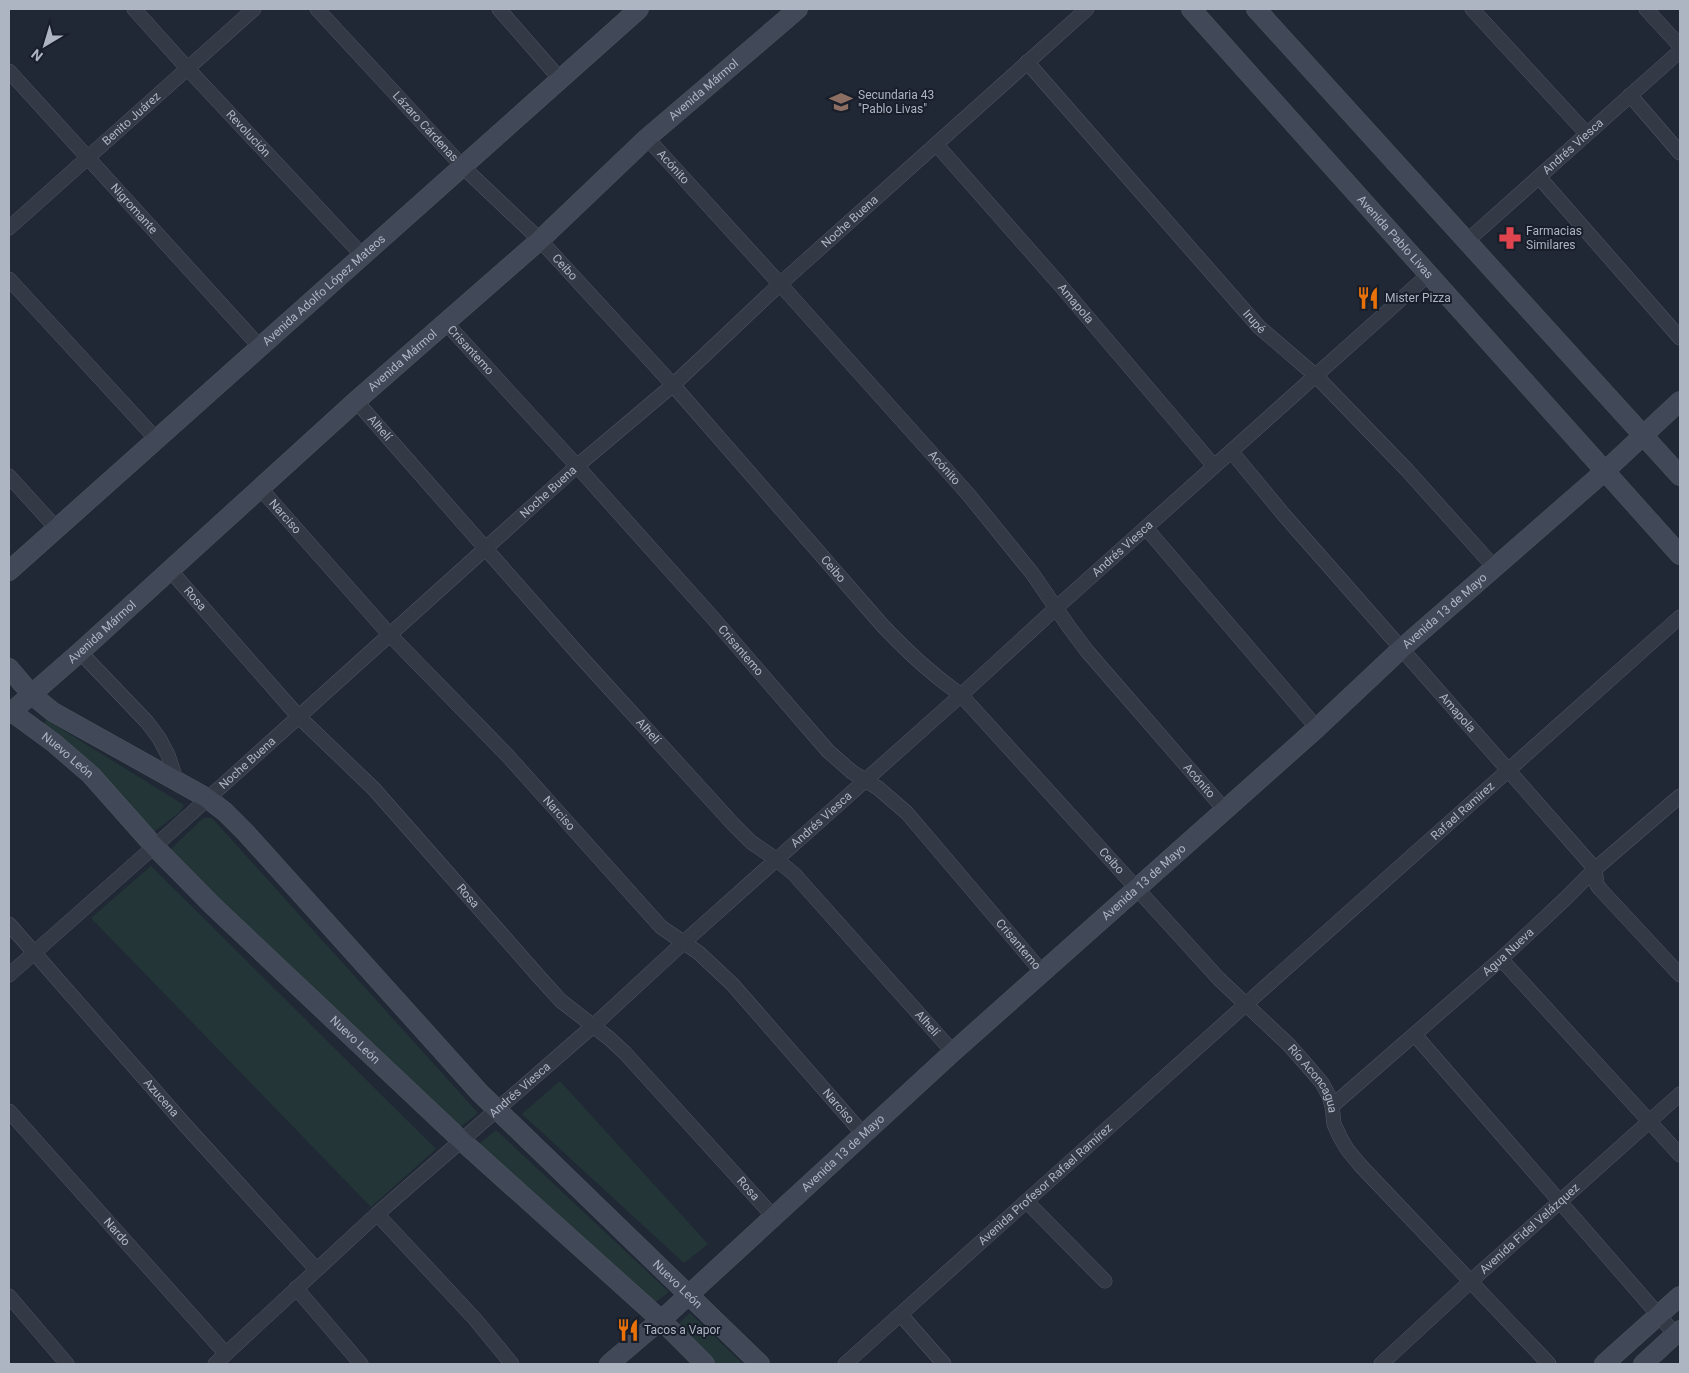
<svg xmlns="http://www.w3.org/2000/svg" width="1689" height="1373" viewBox="0 0 1689 1373" font-family="Roboto,sans-serif">
<style>
.green{fill:#233537}
.lines{fill:none;stroke-linecap:round;stroke-linejoin:round}
.street-casing{stroke:#4e5561;stroke-width:15}
.secondary-casing{stroke:#4e5561;stroke-width:20}
.street{stroke:#333a45;stroke-width:14}
.secondary{stroke:#414958;stroke-width:19}
.labels{text-anchor:middle;dominant-baseline:central;stroke-width:4;stroke-linejoin:round;paint-order:stroke}
.street-label{font-size:12px;fill:#adb5c3;stroke:#191f2a}
.poi-label{font-size:12px;fill:#adb5c3;stroke:#191f2a;text-anchor:start}
</style>
<rect width="100%" height="100%" fill="#202835"/>
<path class="green" d="M47,720L184,805L180,812L151,834L40,727Z
M203,818H212L478,1113L454,1132L166,854Z
M151,866L436,1149L371,1207L91,918Z
M560,1081L708,1244L684,1263L522,1114Z
M496,1130L669,1292L657,1301L649,1304L474,1148Z
M690,1313L743,1364H714L675,1327Z"/>
<g class="lines">
<defs>
<g id="street">
<path id="s1" d="M134,9L188,69L363,256"/>
<path id="s2" d="M317,9L463,167L540,240L673,385L883,626C909,653 930,673 961,695L1219,979L1289,1045L1311,1070L1322,1083L1329,1096L1332,1106L1334,1124L1340,1137L1347,1149L1360,1165L1549,1364"/>
<path d="M499,9L560,79"/>
<path d="M1472,9L1587,134"/>
<path d="M1646,9L1680,46"/>
<path id="s3" d="M1027,62L1259,327L1316,376L1407,470L1495,568"/>
<path id="s4" d="M9,71L260,347"/>
<path d="M1630,95L1680,153"/>
<path id="s5" d="M647,138L780,284L968,494L1032,573L1069,627L1087,651L1224,809"/>
<path id="s6" d="M936,144L1061,286L1214,466"/>
<path d="M1539,177L1680,338"/>
<path id="s7" d="M9,228L254,9"/>
<path id="s8" d="M1467,241L1680,51"/>
<path d="M9,279L157,440"/>
<path id="s9" d="M445,322L577,466L712,617L828,751L852,772L878,788L907,813L1042,972"/>
<path id="s10" d="M356,401L580,656L733,824L751,842L777,860L794,874L953,1052"/>
<path id="s11" d="M1231,451L1284,515L1595,869L1597,885L1601,890L1680,975"/>
<path d="M9,476L57,529"/>
<path id="s12" d="M260,488L389,634L507,755L661,927L699,953L733,985L863,1134"/>
<path d="M1146,528L1317,728"/>
<path id="s13" d="M170,570L298,716L374,789L541,979L561,1001L610,1039L625,1053L773,1216"/>
<path d="M80,652L147,722L159,738L168,755L176,779"/>
<path id="s14" d="M9,924L186,1126L316,1269"/>
<path d="M1501,959L1680,1155"/>
<path id="s15" d="M9,975L174,829L577,466L673,385L780,284L1087,9"/>
<path d="M1415,1035L1675,1334"/>
<path id="s16" d="M1332,1106L1501,959L1565,899L1595,869L1680,796"/>
<path id="s17" d="M9,1111L226,1354"/>
<path d="M1027,1202L1105,1281"/>
<path d="M377,1214L474,1318L512,1364"/>
<path d="M296,1288L361,1364"/>
<path d="M9,1296L67,1364"/>
<path d="M901,1315L944,1364"/>
<path id="s18" d="M215,1364L377,1214L593,1026L684,942L961,695L1056,608L1428,275"/>
<path id="s19" d="M845,1364L1245,1005L1680,617"/>
<path id="s20" d="M1381,1364L1471,1281L1680,1094"/>
</g>
<g id="secondary">
<path id="s21" d="M1191,9L1680,555"/>
<path d="M1256,9L1680,476"/>
<path id="s22" d="M9,571L639,9"/>
<path id="s23" d="M9,668L32,695L53,712L207,798L225,812L246,833L480,1093L760,1364"/>
<path id="s24" d="M9,710L54,743L91,775L154,846L212,905L462,1141L661,1320L705,1364"/>
<path id="s25" d="M9,714L80,652L356,401L540,240L647,138L798,9"/>
<path id="s26" d="M609,1364L670,1312L953,1052L1317,728L1401,649L1605,471L1680,401"/>
<path d="M1604,1364L1680,1296"/>
<path d="M1643,1364L1680,1330"/>
</g>
</defs>
<use href="#street" class="street-casing"/>
<use href="#secondary" class="secondary-casing"/>
<use href="#street" class="street"/>
<use href="#secondary" class="secondary"/>
</g>
<defs>
<symbol id="school-bare" viewBox="-9 -9 18 18"><path d="M0-5L7-2L0 1L-7-2ZM-4 1L0 2.5L4 1V4Q0 6-4 4Z" fill="#8d6e63" stroke="#191f2a" stroke-width="2.5" paint-order="stroke"/></symbol>
<symbol id="pharmacy-bare" viewBox="-9 -9 18 18"><path d="M-2-6h4v4h4v4h-4v4h-4v-4h-4v-4h4Z" fill="#e0444e" stroke="#191f2a" stroke-width="2.5" paint-order="stroke"/></symbol>
<symbol id="restaurant-bare" viewBox="-9 -9 18 18"><path d="M-5-6h1v4h1v-4h1v4h1v-4h1v5L-1.5 .5V6h-2V.5L-5-1ZM5-6V6H3V1.5H1.5Q1.5-4 5-6Z" fill="#e8710a" stroke="#191f2a" stroke-width="2.5" paint-order="stroke"/></symbol>
</defs>
<g fill-rule="evenodd">
<use href="#school-bare" x="825" y="86" width="32" height="32"/>
<use href="#pharmacy-bare" x="1494" y="222" width="32" height="32"/>
<use href="#restaurant-bare" x="1352" y="282" width="32" height="32"/>
<use href="#restaurant-bare" x="612" y="1314" width="32" height="32"/>
</g>
<g class="labels">
<g class="street-label">
<text stroke="none"><textPath href="#s25" startOffset="934">Avenida Mármol</textPath></text>
<text stroke="none"><textPath href="#s7" startOffset="164">Benito Juárez</textPath></text>
<text stroke="none"><textPath href="#s2" startOffset="160">Lázaro Cárdenas</textPath></text>
<text stroke="none"><textPath href="#s1" startOffset="169">Revolución</textPath></text>
<text stroke="none"><textPath href="#s8" startOffset="142">Andrés Viesca</textPath></text>
<text stroke="none"><textPath href="#s5" startOffset="39">Acónito</textPath></text>
<text stroke="none"><textPath href="#s4" startOffset="186">Nigromante</textPath></text>
<text stroke="none"><textPath href="#s15" startOffset="1129">Noche Buena</textPath></text>
<text stroke="none"><textPath href="#s21" startOffset="306">Avenida Pablo Livas</textPath></text>
<text stroke="none"><textPath href="#s2" startOffset="358">Ceibo</textPath></text>
<text stroke="none"><textPath href="#s22" startOffset="422">Avenida Adolfo López Mateos</textPath></text>
<text stroke="none"><textPath href="#s6" startOffset="212">Amapola</textPath></text>
<text stroke="none"><textPath href="#s3" startOffset="345">Irupé</textPath></text>
<text stroke="none"><textPath href="#s9" startOffset="38">Crisantemo</textPath></text>
<text stroke="none"><textPath href="#s25" startOffset="529">Avenida Mármol</textPath></text>
<text stroke="none"><textPath href="#s10" startOffset="36">Alhelí</textPath></text>
<text stroke="none"><textPath href="#s5" startOffset="444">Acónito</textPath></text>
<text stroke="none"><textPath href="#s15" startOffset="724">Noche Buena</textPath></text>
<text stroke="none"><textPath href="#s12" startOffset="38">Narciso</textPath></text>
<text stroke="none"><textPath href="#s18" startOffset="1220">Andrés Viesca</textPath></text>
<text stroke="none"><textPath href="#s2" startOffset="762">Ceibo</textPath></text>
<text stroke="none"><textPath href="#s13" startOffset="38">Rosa</textPath></text>
<text stroke="none"><textPath href="#s26" startOffset="1125">Avenida 13 de Mayo</textPath></text>
<text stroke="none"><textPath href="#s25" startOffset="124">Avenida Mármol</textPath></text>
<text stroke="none"><textPath href="#s9" startOffset="442">Crisantemo</textPath></text>
<text stroke="none"><textPath href="#s11" startOffset="346">Amapola</textPath></text>
<text stroke="none"><textPath href="#s10" startOffset="441">Alhelí</textPath></text>
<text stroke="none"><textPath href="#s24" startOffset="74">Nuevo León</textPath></text>
<text stroke="none"><textPath href="#s15" startOffset="319">Noche Buena</textPath></text>
<text stroke="none"><textPath href="#s5" startOffset="848">Acónito</textPath></text>
<text stroke="none"><textPath href="#s19" startOffset="829">Rafael Ramirez</textPath></text>
<text stroke="none"><textPath href="#s12" startOffset="442">Narciso</textPath></text>
<text stroke="none"><textPath href="#s18" startOffset="815">Andrés Viesca</textPath></text>
<text stroke="none"><textPath href="#s2" startOffset="1166">Ceibo</textPath></text>
<text stroke="none"><textPath href="#s26" startOffset="720">Avenida 13 de Mayo</textPath></text>
<text stroke="none"><textPath href="#s13" startOffset="442">Rosa</textPath></text>
<text stroke="none"><textPath href="#s9" startOffset="848">Crisantemo</textPath></text>
<text stroke="none"><textPath href="#s16" startOffset="234">Agua Nueva</textPath></text>
<text stroke="none"><textPath href="#s10" startOffset="846">Alhelí</textPath></text>
<text stroke="none"><textPath href="#s24" startOffset="479">Nuevo León</textPath></text>
<text stroke="none"><textPath href="#s2" startOffset="1464">Río Aconcagua</textPath></text>
<text stroke="none"><textPath href="#s18" startOffset="410">Andrés Viesca</textPath></text>
<text stroke="none"><textPath href="#s14" startOffset="231">Azucena</textPath></text>
<text stroke="none"><textPath href="#s12" startOffset="848">Narciso</textPath></text>
<text stroke="none"><textPath href="#s26" startOffset="315">Avenida 13 de Mayo</textPath></text>
<text stroke="none"><textPath href="#s19" startOffset="269">Avenida Profesor Rafael Ramírez</textPath></text>
<text stroke="none"><textPath href="#s13" startOffset="848">Rosa</textPath></text>
<text stroke="none"><textPath href="#s20" startOffset="201">Avenida Fidel Velázquez</textPath></text>
<text stroke="none"><textPath href="#s17" startOffset="162">Nardo</textPath></text>
<text stroke="none"><textPath href="#s23" startOffset="916">Nuevo León</textPath></text>
</g>
<g class="poi-label">
<text x="858" y="95">Secundaria 43<tspan x="858" dy="14">"Pablo Livas"</tspan></text>
<text x="1526" y="231">Farmacias<tspan x="1526" dy="14">Similares</tspan></text>
<text x="1385" y="298">Mister Pizza</text>
<text x="644" y="1330">Tacos a Vapor</text>
</g>
</g>
<rect width="1689" height="1373" fill="none" stroke="#adb5c3" stroke-width="20"/>
<g transform="translate(45 45) rotate(218)" stroke="#191f2a" stroke-width="4" paint-order="stroke">
<path d="M0-4L9 19L0 12L-9 19Z" fill="#adb5c3"/>
<text y="-8" font-size="14" font-weight="bold" text-anchor="middle" fill="#adb5c3">N</text>
</g>
</svg>
